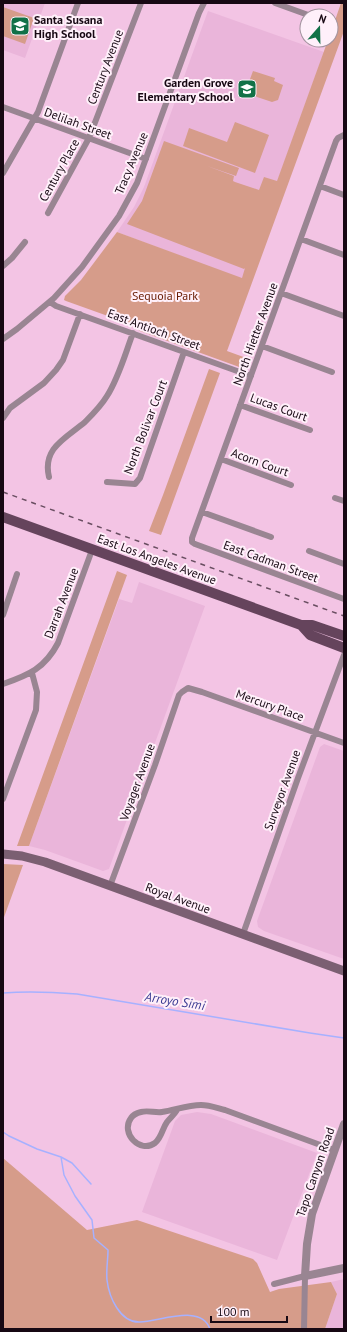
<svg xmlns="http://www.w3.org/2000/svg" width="347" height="1332" viewBox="0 0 347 1332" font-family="'PT Sans',sans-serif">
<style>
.built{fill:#eab5da}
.green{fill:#d69c8a}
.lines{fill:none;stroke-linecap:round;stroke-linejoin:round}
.stream{stroke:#a6b1ff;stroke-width:1.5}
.minor{stroke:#998592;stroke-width:6}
.tertiary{stroke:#998592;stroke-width:8}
.secondary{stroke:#7b5f72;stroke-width:9}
.primary{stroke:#65445c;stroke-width:10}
.rail{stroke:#694e61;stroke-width:1.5;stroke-dasharray:5 5;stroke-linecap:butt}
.labels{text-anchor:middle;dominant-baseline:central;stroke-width:4;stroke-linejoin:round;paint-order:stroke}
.poi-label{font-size:12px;font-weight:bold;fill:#170813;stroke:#fff0fa;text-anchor:start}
.street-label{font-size:12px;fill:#170813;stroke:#fff0fa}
.park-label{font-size:12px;fill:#671a00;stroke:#fff0fa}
.water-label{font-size:13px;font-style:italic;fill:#393992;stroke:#fff0fa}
</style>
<rect width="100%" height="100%" fill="#f3c4e4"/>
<path class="built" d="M3,3H45L25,58L3,50Z
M208,11L324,52L242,279L117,232L134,207L144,187Z
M139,582L205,606L109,869L103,871L45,850L29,846L119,599L132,603Z
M324,744L344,751V959L264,931L258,927L257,921L320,747Z
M197,1112L211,1114L317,1153L277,1260L142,1212L175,1121L181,1115Z
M344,1279V1329H325L337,1294L331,1282Z"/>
<path class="green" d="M341,3H344V31L227,351L249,359L247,364L242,368L140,331L133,325L66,301L64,300L65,296L81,280L117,232L242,278L245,268L244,269L127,224L142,201L164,141L239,168L236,176L207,166L234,176L233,181L235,182L259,190L264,177L277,181L328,40H331V32Z
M3,7L34,18L25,44L3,36Z
M253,71L275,78L274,81L283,85L278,100L272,102L257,97L246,90Z
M235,122L269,135L255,173L183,146L189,128L227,142Z
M209,369L220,373L161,535L149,531L163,495Z
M117,571L127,575L29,846H17Z
M3,864L23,865L3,920Z
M3,1158L87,1230L137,1220L253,1259L257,1263L270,1292L279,1289L331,1282L337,1294L325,1329H3Z"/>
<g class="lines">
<path class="stream" d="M3,993C28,991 52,992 77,994L310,1033L344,1038
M3,1132L9,1136L37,1149L61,1157L72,1163L91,1184
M61,1157L64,1175L75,1196L92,1220L94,1238L108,1250C108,1260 106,1270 107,1280C109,1297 120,1323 140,1322C159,1322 201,1303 210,1329"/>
<path class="minor" d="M275,3L311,16
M3,107L146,159
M344,135L338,138L336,141L192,538V542L195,544L344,599
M3,173L38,112L78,3
M320,186L344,195
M48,213L89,138L141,3
M301,239L344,255
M3,266L12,258L25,242
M281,293L344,316
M50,302L56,306L251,376
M3,339L17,329L54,298L82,267L119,216L137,183L199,13L204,3
M262,346L332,372
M240,405L310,430
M3,418L10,408L44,383L56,370L63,360L80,314
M221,459L291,485
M49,477C42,448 66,438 85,422C93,414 101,406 107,396C119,377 125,354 133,333
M107,482L135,484L140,478L184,352
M335,498L344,501
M202,512L271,537
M309,551L344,564
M3,615L17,574
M3,684C29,675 45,668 58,643L92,550
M3,799L36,710L37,692L32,673
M110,886L155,765L179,695L182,692L188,688L202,692L344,743
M243,934L298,778L344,655
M177,1110C174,1115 170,1118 167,1122C162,1129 162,1137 155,1143C140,1154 120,1133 131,1118C133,1115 137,1113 141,1112C148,1110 155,1113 162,1112C175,1110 188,1105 201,1105C209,1105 217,1108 225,1110L334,1150
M274,1284L305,1276L304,1329"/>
<path class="tertiary" d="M344,1124L312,1214L307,1244L305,1276L344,1268"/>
<path class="secondary" d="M3,854L22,856L45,862L344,971"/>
<path class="primary" d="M3,517L301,625H312L344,636
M301,625L310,635L344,648"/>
<path class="rail" d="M3,492L344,616"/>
</g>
<defs>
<symbol id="school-square" viewBox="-11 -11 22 22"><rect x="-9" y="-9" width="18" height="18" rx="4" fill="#127147" stroke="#fff0fa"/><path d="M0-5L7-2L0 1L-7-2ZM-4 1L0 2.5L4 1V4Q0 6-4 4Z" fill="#fff"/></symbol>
</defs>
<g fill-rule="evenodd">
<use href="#school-square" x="9" y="15" width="22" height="22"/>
<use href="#school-square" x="236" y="78" width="22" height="22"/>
</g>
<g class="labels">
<g class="poi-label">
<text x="34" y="19">Santa Susana<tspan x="34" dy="14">High School</tspan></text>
<text x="233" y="82" text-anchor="end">Garden Grove<tspan x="233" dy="14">Elementary School</tspan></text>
</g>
<g class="street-label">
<text transform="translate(105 67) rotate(-69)">Century Avenue</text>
<text transform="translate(78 123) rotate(20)">Delilah Street</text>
<text transform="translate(131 163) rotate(-67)">Tracy Avenue</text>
<text transform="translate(59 170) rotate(-61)">Century Place</text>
<text transform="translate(154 329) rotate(20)">East Antioch Street</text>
<text transform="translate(255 334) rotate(-70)">North Hietter Avenue</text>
<text transform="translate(279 407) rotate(20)">Lucas Court</text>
<text transform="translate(145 427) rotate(-69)">North Bolivar Court</text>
<text transform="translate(260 462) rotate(20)">Acorn Court</text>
<text transform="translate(157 559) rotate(20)">East Los Angeles Avenue</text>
<text transform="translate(271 561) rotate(20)">East Cadman Street</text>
<text transform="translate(61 603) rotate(-69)">Darrah Avenue</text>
<text transform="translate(270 705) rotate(20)">Mercury Place</text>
<text transform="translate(137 782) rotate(-70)">Voyager Avenue</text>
<text transform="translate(282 790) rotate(-70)">Surveyor Avenue</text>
<text transform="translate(178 898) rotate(20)">Royal Avenue</text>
<text transform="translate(315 1172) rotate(-71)">Tapo Canyon Road</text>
</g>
<g class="park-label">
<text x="165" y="295">Sequoia Park</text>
</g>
<g class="water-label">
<text transform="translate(175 1001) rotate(9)">Arroyo Simi</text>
</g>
</g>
<rect width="347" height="1332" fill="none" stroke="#170813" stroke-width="8"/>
<g transform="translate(319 28) rotate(20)"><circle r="19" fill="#fff0fa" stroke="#a2939e"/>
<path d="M0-3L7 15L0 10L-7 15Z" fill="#127147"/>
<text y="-6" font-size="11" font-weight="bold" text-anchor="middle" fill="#170813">N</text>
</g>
<path d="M211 1316v6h76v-6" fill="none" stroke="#170813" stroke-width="2"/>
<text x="217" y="1316" font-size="12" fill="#170813" stroke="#fff0fa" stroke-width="3" paint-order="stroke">100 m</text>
</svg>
